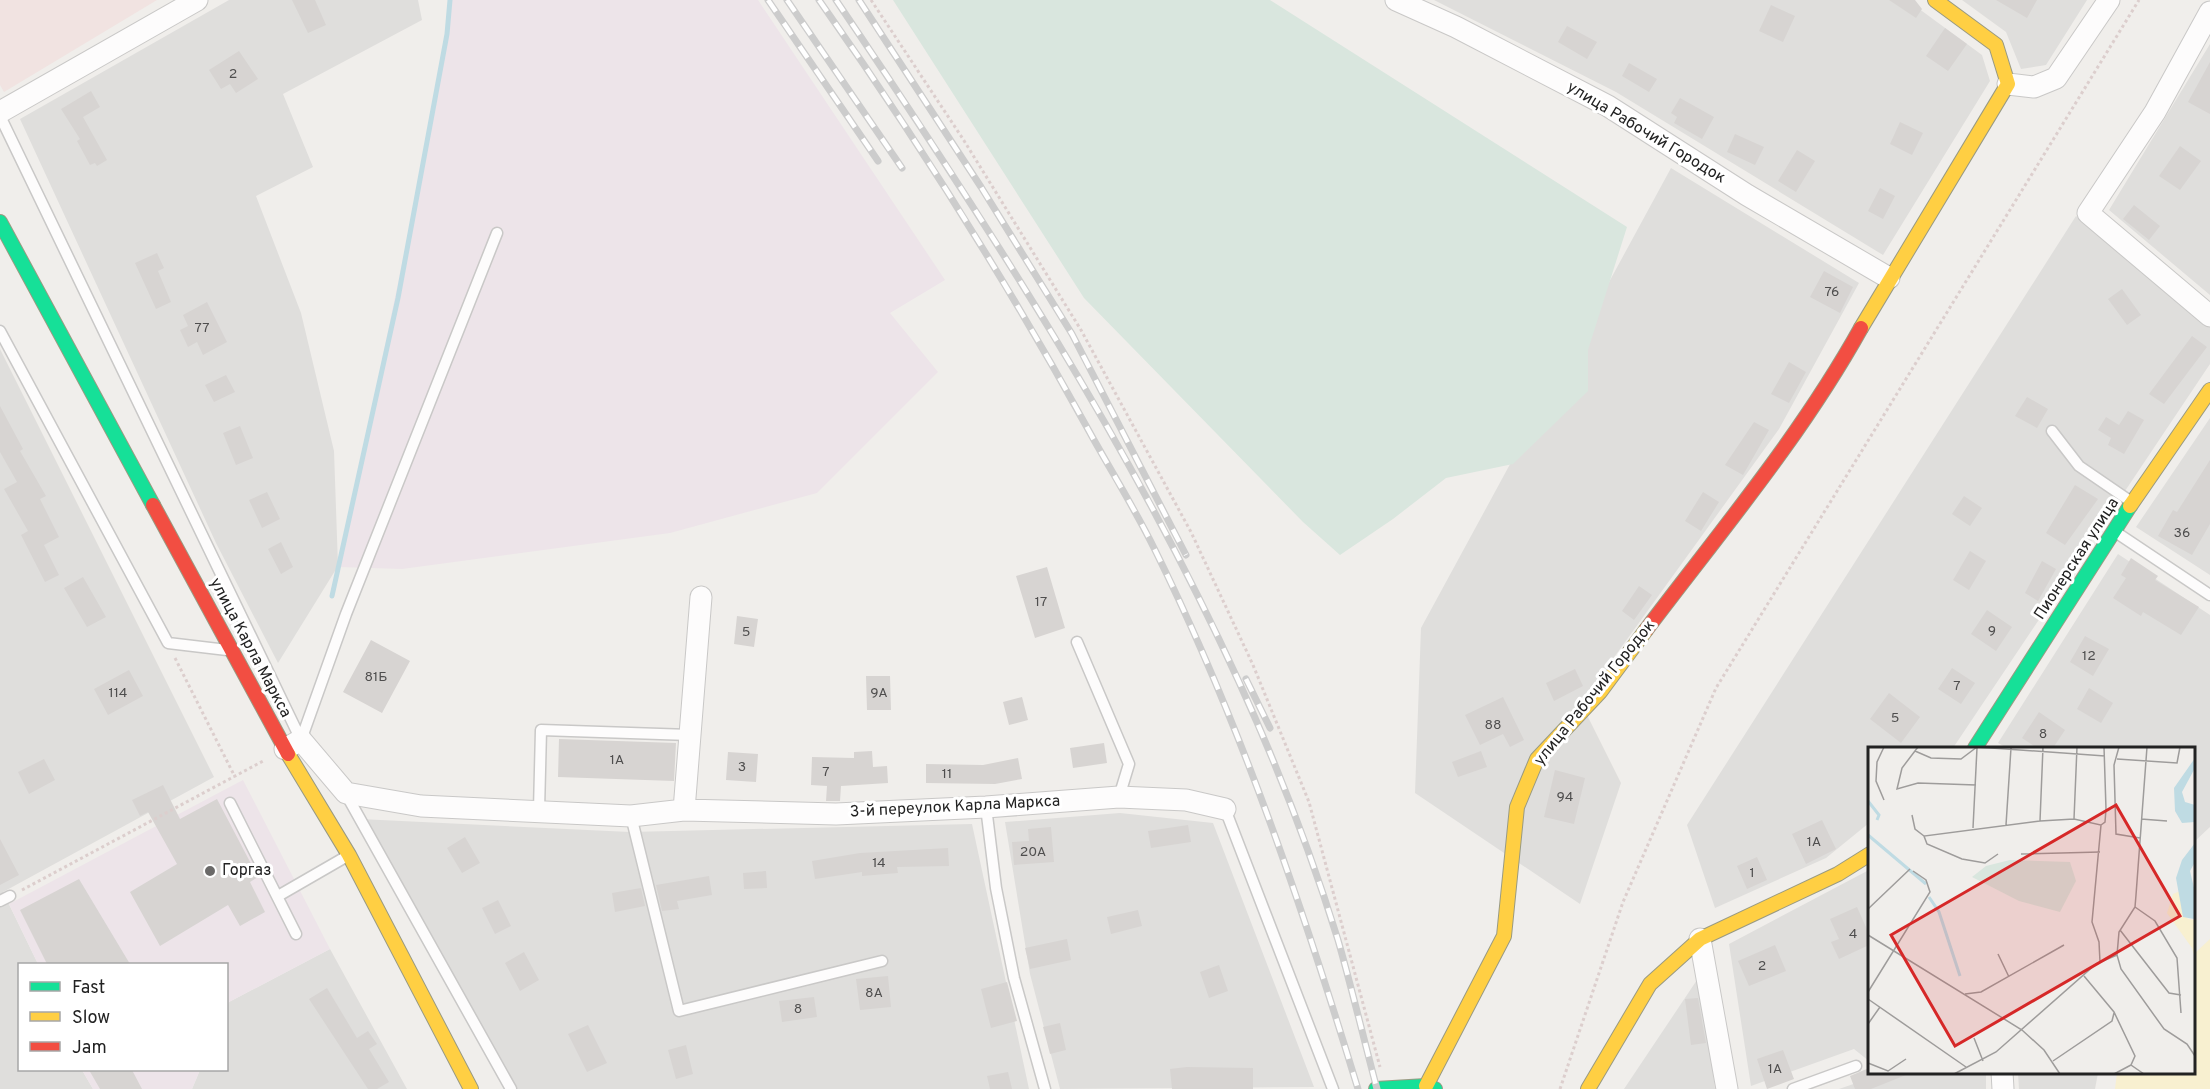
<svg xmlns="http://www.w3.org/2000/svg" width="2210" height="1089" viewBox="0 0 2210 1089" font-family="Overpass,sans-serif">
<style>
.residential{fill:#dfdedc}
.commercial{fill:#f1e3e1}
.industrial{fill:#ede4e9}
.wetland{fill:#d9e6de}
.sand{fill:#f8f0d0}
.lines{fill:none;stroke-linecap:round;stroke-linejoin:round}
.stream{stroke:#bfdbe3;stroke-width:5}
.building{fill:#d7d4d2}
.lane-casing{stroke:#c9c8c7;stroke-width:13}
.street-casing{stroke:#c9c8c7;stroke-width:23}
.fast-casing{stroke:#999a82;stroke-width:16}
.slow-casing{stroke:#999a82;stroke-width:16}
.jam-casing{stroke:#999a82;stroke-width:16}
.path{stroke:#dccecd;stroke-width:3;stroke-dasharray:3 3;stroke-linecap:butt}
.lane{stroke:#fdfcfc;stroke-width:10}
.street{stroke:#fdfcfc;stroke-width:21}
.fast{stroke:#16e098;stroke-width:14}
.slow{stroke:#ffcf43;stroke-width:14}
.jam{stroke:#f24e42;stroke-width:14}
.rail-casing{stroke:#ccc;stroke-width:7}
.rail{stroke:#fff;stroke-width:4.5;stroke-dasharray:14;stroke-linecap:butt}
.poi-dot{fill:#6a6968;stroke:#fff;stroke-width:2}
.labels{text-anchor:middle;dominant-baseline:central;stroke-width:6;stroke-linejoin:round;paint-order:stroke}
.number-label{font-size:14px;fill:#4f4e4e}
.street-label{font-size:16px;fill:#222;stroke:#fff}
.poi-label{font-size:16px;fill:#222;stroke:#fff;text-anchor:start}
.inset-river{fill:none;stroke:#bfdbe3;stroke-width:3}
.inset-road{fill:none;stroke:#9e9c9b;stroke-width:1.5}
.view{fill:#d62828;fill-opacity:0.15;stroke:#d62828;stroke-width:3}
.inset-edge{fill:none;stroke:#222;stroke-width:3}
</style>
<rect width="100%" height="100%" fill="#f0eeeb"/>
<path class="residential" d="M229,0H418L422,20L283,94L313,167L256,196L301,313L334,451L338,566L278,663L216,543L20,119Z
M1434,0H1907L1982,55L1990,81L1883,255L1616,92Z
M1962,0H2087L2046,65L2021,69L2006,32Z
M2210,44V295L2109,210Z
M1671,168L1859,283L1779,429L1581,703L1621,783L1580,904L1415,793L1421,628Z
M2076,216L2210,323V364L1953,748H1870L1869,823L1826,858L1715,908L1687,825Z
M0,349L214,777L3,892L38,964H20V1070H82L93,1089H0Z
M2210,418V575L2136,527Z
M2118,554L2210,615V827L2194,842V748H2007L1998,743Z
M1120,813L1213,823L1314,1087L1060,1089L1030,974L1005,822Z
M360,819L630,832L972,824L1029,1089H510Z
M1869,870V1061L1854,1049L1751,1086L1729,944Z
M330,949L407,1089H192L200,1070H226V1007L229,1002Z
M1701,974L1715,1089H1624Z
M1869,1070L1870,1072L1986,1073V1089H1839L1865,1080Z
M2018,1073V1072L2098,1073L2095,1089H2019Z"/>
<path class="commercial" d="M0,0H157L4,92L0,85Z"/>
<path class="industrial" d="M450,0H758L945,280L890,313L938,372L817,493L670,533L402,569L339,567L430,129L447,34Z
M243,780L330,949L229,1002L227,1007L226,964H38L9,904Z
M82,1070H200L192,1089H93Z"/>
<path class="wetland" d="M893,0H1270L1627,227L1588,350V391L1513,464L1446,478L1393,519L1340,555L1303,522L1084,298Z"/>
<path class="sand" d="M2210,939V1089H2115L2117,1073L2194,1072V954Z"/>
<g class="lines">
<path class="stream" d="M332,596L398,298L447,34L450,0"/>
</g>
<path class="building" d="M292,0H315L326,25L308,33Z
M1889,0H1915L1922,9L1916,18Z
M1996,0H2037L2027,18Z
M1771,5L1795,16L1783,42L1759,31Z
M1567,26L1597,42L1587,59L1558,42Z
M1945,28L1967,44L1948,71L1926,56Z
M239,51L258,79L236,93L230,84L221,89L209,70Z
M2210,62V114L2188,102Z
M1629,63L1657,79L1649,92L1622,76Z
M91,91L100,107L83,117L107,160L97,166L95,163L90,165L77,141L80,139L61,109Z
M1680,98L1714,117L1702,139L1674,123L1677,117L1671,113Z
M1900,122L1923,133L1912,155L1890,144Z
M1735,134L1764,147L1755,165L1727,152Z
M2180,146L2201,161L2180,190L2159,176Z
M1797,150L1815,161L1796,192L1778,181Z
M1880,188L1895,196L1883,219L1868,211Z
M2134,205L2160,226L2149,240L2123,219Z
M157,253L164,268L158,271L171,302L156,309L135,263Z
M1824,271L1853,287L1840,313L1810,297Z
M2122,289L2141,315L2127,325L2108,299Z
M207,302L227,342L203,355L197,342L188,347L180,330L188,326L183,315Z
M2192,336L2207,347L2164,404L2149,394Z
M1789,362L1806,372L1789,403L1771,394Z
M226,375L235,392L214,402L205,385Z
M2027,397L2048,409L2037,428L2015,416Z
M0,406L23,449L20,451L46,496L40,499L59,537L44,545L59,575L45,582L21,535L28,531L4,489L17,482L0,452Z
M2128,411L2144,420L2124,454L2108,445L2111,438L2098,430L2106,417L2119,425Z
M1754,422L1769,430L1743,475L1725,465Z
M240,426L253,458L236,465L223,433Z
M2210,460V524L2192,555L2158,536L2173,510L2177,512Z
M2075,485L2098,499L2065,545L2046,533Z
M267,492L280,519L262,528L249,500Z
M1703,492L1719,502L1701,531L1685,521Z
M1964,496L1982,508L1970,526L1952,514Z
M281,542L293,567L281,574L268,549Z
M1970,551L1986,561L1969,590L1953,580Z
M2131,558L2158,576L2155,580L2199,607L2181,635L2143,612L2141,616L2113,598L2126,578L2121,575Z
M2042,561L2056,569L2038,601L2025,593Z
M1047,567L1065,628L1035,638L1016,576Z
M83,577L106,617L87,627L64,588Z
M1639,586L1652,595L1634,620L1622,611Z
M1987,610L2012,627L1996,651L1971,634Z
M737,616L758,619L754,647L734,644Z
M2085,636L2109,649L2093,676L2070,662Z
M371,640L410,661L382,713L343,692Z
M1952,668L1975,683L1961,704L1938,689Z
M1575,669L1583,686L1554,701L1546,683Z
M129,670L143,696L108,715L94,689Z
M866,676H890L891,710H867Z
M2089,688L2113,703L2101,723L2077,709Z
M1889,693L1920,717L1901,743L1870,719Z
M1022,697L1028,720L1009,725L1003,702Z
M1503,697L1524,740L1510,747L1503,734L1480,745L1465,715Z
M2039,712L2065,730L2053,748H2037L2022,738Z
M559,739L676,743L674,781L558,777Z
M1104,743L1107,763L1073,768L1070,748Z
M872,751L873,767L887,766L888,783L841,786L840,801H826L827,786L811,785L812,757L854,758V752Z
M1481,751L1487,767L1458,777L1452,762Z
M728,752L758,754L756,782L726,780Z
M1018,758L1022,779L995,784L926,783V764L983,765Z
M44,759L55,780L29,794L18,772Z
M1555,770L1585,778L1574,824L1544,817Z
M163,785L180,819L217,799L258,877L250,882L265,912L240,926L228,905L160,946L130,892L177,864L148,812L140,816L132,800Z
M1822,820L1836,849L1806,864L1792,834Z
M1188,825L1191,842L1151,848L1148,831Z
M1051,827L1054,862L1014,865L1012,842L1029,841L1028,829Z
M465,837L480,863L462,873L447,848Z
M0,839L19,875L0,885Z
M948,848L949,866L897,867L898,873L862,876V872L815,879L812,861L860,853Z
M1757,857L1767,880L1747,889L1737,866Z
M766,871L767,888L744,889L743,873Z
M709,876L712,895L677,901L679,909L662,911L656,885Z
M79,879L130,964H47L20,910Z
M641,888L645,906L615,912L612,893Z
M498,900L511,926L495,934L482,908Z
M1857,907L1869,934V945L1839,959L1831,942L1839,939L1830,919Z
M1138,910L1142,926L1111,934L1107,917Z
M1067,939L1071,960L1030,969L1025,948Z
M1775,945L1786,971L1749,986L1738,961Z
M524,952L539,980L520,991L505,963Z
M1219,965L1228,991L1209,998L1200,972Z
M888,976L891,1007L860,1010L856,979Z
M1007,982L1017,1021L991,1028L981,989Z
M327,988L357,1038L368,1031L377,1044L369,1049L389,1082L377,1089H368L309,999Z
M814,997L817,1017L782,1022L779,1001Z
M1698,998L1706,1043L1691,1045L1685,999Z
M1060,1023L1066,1050L1050,1054L1043,1027Z
M588,1025L607,1063L587,1072L568,1034Z
M686,1045L693,1074L676,1079L668,1050Z
M1783,1050L1794,1079L1767,1089L1757,1059Z
M1187,1067L1253,1068V1089H1172L1170,1069Z
M1869,1068V1072L1911,1073L1871,1089H1855L1850,1076Z
M89,1070H132L142,1089H100Z
M1008,1072L1012,1089H990L987,1076Z"/>
<g class="lines">
<defs>
<path id="lane" d="M0,116L301,740
M0,331L168,643L227,650
M2052,431L2079,466L2133,503
M2114,531L2210,595
M1077,642L1129,764L1119,797
M301,740L346,614L497,233
M346,794L511,1089
M230,803L296,934
M986,807L996,888L1014,978L1045,1089
M1225,809L1333,1089
M539,810L541,730L690,735
M631,816L679,1011L882,961
M278,896L349,855
M0,901L10,896
M1793,1089L1856,1066"/>
<path id="street" d="M1396,0L1456,27L1608,106L1747,195L1889,278
M2210,12L2155,112L2088,213L2210,316
M2008,84L2034,87L2056,78L2109,0
M0,112L197,0
M285,749L301,740L346,793L421,806L631,816L684,810L836,814L986,807L1119,797L1186,800L1225,809
M684,810L701,597
M1700,939L1727,1089
M2002,1072L2003,1089"/>
<path id="fast" d="M0,222L153,505
M1975,748L2130,506
M1376,1089L1426,1086L1435,1089"/>
<path id="slow" d="M1861,328L2008,84L1996,45L1935,0
M2130,506L2210,390
M288,754L349,855L471,1089
M1426,1086L1504,936L1517,807L1537,759L1600,692L1646,630
M1588,1089L1650,984L1700,939L1838,874L1870,854"/>
<path id="jam" d="M153,505L288,754
M1646,630C1720,532 1801,436 1861,328"/>
</defs>
<use href="#lane" class="lane-casing"/>
<use href="#street" class="street-casing"/>
<use href="#fast" class="fast-casing"/>
<use href="#slow" class="slow-casing"/>
<use href="#jam" class="jam-casing"/>
<path class="path" d="M871,0L963,139L1081,330L1191,532L1253,665L1309,802L1380,1067
M175,658L235,777
M22,890L265,760
M1560,1089L1623,902L1716,688L2139,0"/>
<use href="#lane" class="lane"/>
<use href="#street" class="street"/>
<use href="#fast" class="fast"/>
<use href="#slow" class="slow"/>
<use href="#jam" class="jam"/>
<defs>
<path id="rail" d="M768,0L878,161
M787,0L902,168
M819,0C917,139 1007,282 1089,431C1111,471 1135,509 1155,550C1240,722 1302,905 1358,1089
M836,0C984,219 1129,441 1239,682C1277,765 1311,853 1338,940C1352,989 1364,1040 1377,1089
M859,0L981,187L1072,334L1186,555
M1246,679L1270,728"/>
</defs>
<use href="#rail" class="rail-casing"/>
<use href="#rail" class="rail"/>
</g>
<circle class="poi-dot" cx="210" cy="871" r="6"/>
<g class="labels">
<g class="number-label">
<text x="233" y="74">2</text>
<text x="1832" y="292">76</text>
<text x="202" y="328">77</text>
<text x="2182" y="533">36</text>
<text x="1041" y="602">17</text>
<text x="1992" y="631">9</text>
<text x="746" y="632">5</text>
<text x="2089" y="656">12</text>
<text x="376" y="677">81Б</text>
<text x="1957" y="686">7</text>
<text x="118" y="693">114</text>
<text x="879" y="693">9А</text>
<text x="1895" y="718">5</text>
<text x="1493" y="725">88</text>
<text x="2043" y="734">8</text>
<text x="617" y="760">1А</text>
<text x="742" y="767">3</text>
<text x="826" y="772">7</text>
<text x="947" y="774">11</text>
<text x="1565" y="797">94</text>
<text x="1814" y="842">1А</text>
<text x="1033" y="852">20А</text>
<text x="879" y="863">14</text>
<text x="1752" y="873">1</text>
<text x="1853" y="934">4</text>
<text x="1762" y="966">2</text>
<text x="874" y="993">8А</text>
<text x="798" y="1009">8</text>
<text x="1775" y="1069">1А</text>
</g>
<g class="street-label">
<text transform="translate(1646 133) rotate(31)">улица Рабочий Городок</text>
<text transform="translate(2077 559) rotate(-57)">Пионерская улица</text>
<text transform="translate(250 648) rotate(62)">улица Карла Маркса</text>
<text transform="translate(1595 693) rotate(-51)">улица Рабочий Городок</text>
<text transform="translate(955 807) rotate(-3)">3-й переулок Карла Маркса</text>
</g>
<g class="poi-label">
<text x="222" y="871">Горгаз</text>
</g>
</g>
<g transform="translate(1868 747)">
<rect width="327" height="327" fill="#f0eeeb"/>
<path d="M142,113L202,115L208,134L192,165L151,154L104,130L118,119Z" fill="#d9e6de"/>
<path d="M312,144L314,165L320,172L327,173V211L324,201L299,166L305,147Z" fill="#f8f0d0"/>
<path d="M327,11V21L314,45L317,55L327,58V75L314,76L307,64L306,41ZM327,96V115L322,124L327,145V182L326,172L315,170L308,131L314,113Z" fill="#bfdbe3"/>
<path class="inset-river" d="M0,54L11,68L9,73M0,88L58,137M61,150L71,165L92,229"/>
<path class="inset-road" d="M16,0L9,15L8,34L16,53M50,0L34,21L29,42L50,36L108,38M251,0L246,18L248,87L272,91M279,0L268,148L267,160L251,185L249,208L253,222L296,282L319,297L327,309M47,4L63,11L93,12L109,0L237,9M249,12L309,16L312,0M44,68L47,82L56,89M206,72L209,0M273,72L299,74M172,74L175,0M138,78L143,1M233,78L237,75L238,62L236,0M105,81L109,1M130,107L117,116L94,112L59,97L56,89L172,74L206,72L233,78L224,175L231,195L232,215M153,107L232,105M267,160L287,174L309,211L313,266M0,162L42,122M252,183L301,246L313,248M0,188L154,283L176,303L192,327M130,207L141,230M216,229L246,265L267,309L263,318L276,327M0,245L62,145L58,133L45,124M97,247L113,245L196,198M0,252L98,320M0,277L12,260M106,291L115,314M185,314L244,274L246,266M0,316L20,324L38,312M86,327L128,305L228,217L249,208M246,327L263,318"/>
<path class="view" d="M248,58L312,169L87,299L23,188Z"/>
<rect width="327" height="327" class="inset-edge"/>
</g>
<rect x="18" y="963" width="210" height="108" fill="#ffffff" stroke="#a7a7a7" stroke-width="1.5"/>
<rect x="30" y="982" width="30" height="9" fill="#16e098" stroke="#a7a7a7" stroke-width="1.5"/>
<text x="72" y="993" font-size="18" fill="#222222">Fast</text>
<rect x="30" y="1012" width="30" height="9" fill="#ffcf43" stroke="#a7a7a7" stroke-width="1.5"/>
<text x="72" y="1023" font-size="18" fill="#222222">Slow</text>
<rect x="30" y="1042" width="30" height="9" fill="#f24e42" stroke="#a7a7a7" stroke-width="1.5"/>
<text x="72" y="1053" font-size="18" fill="#222222">Jam</text>
</svg>
